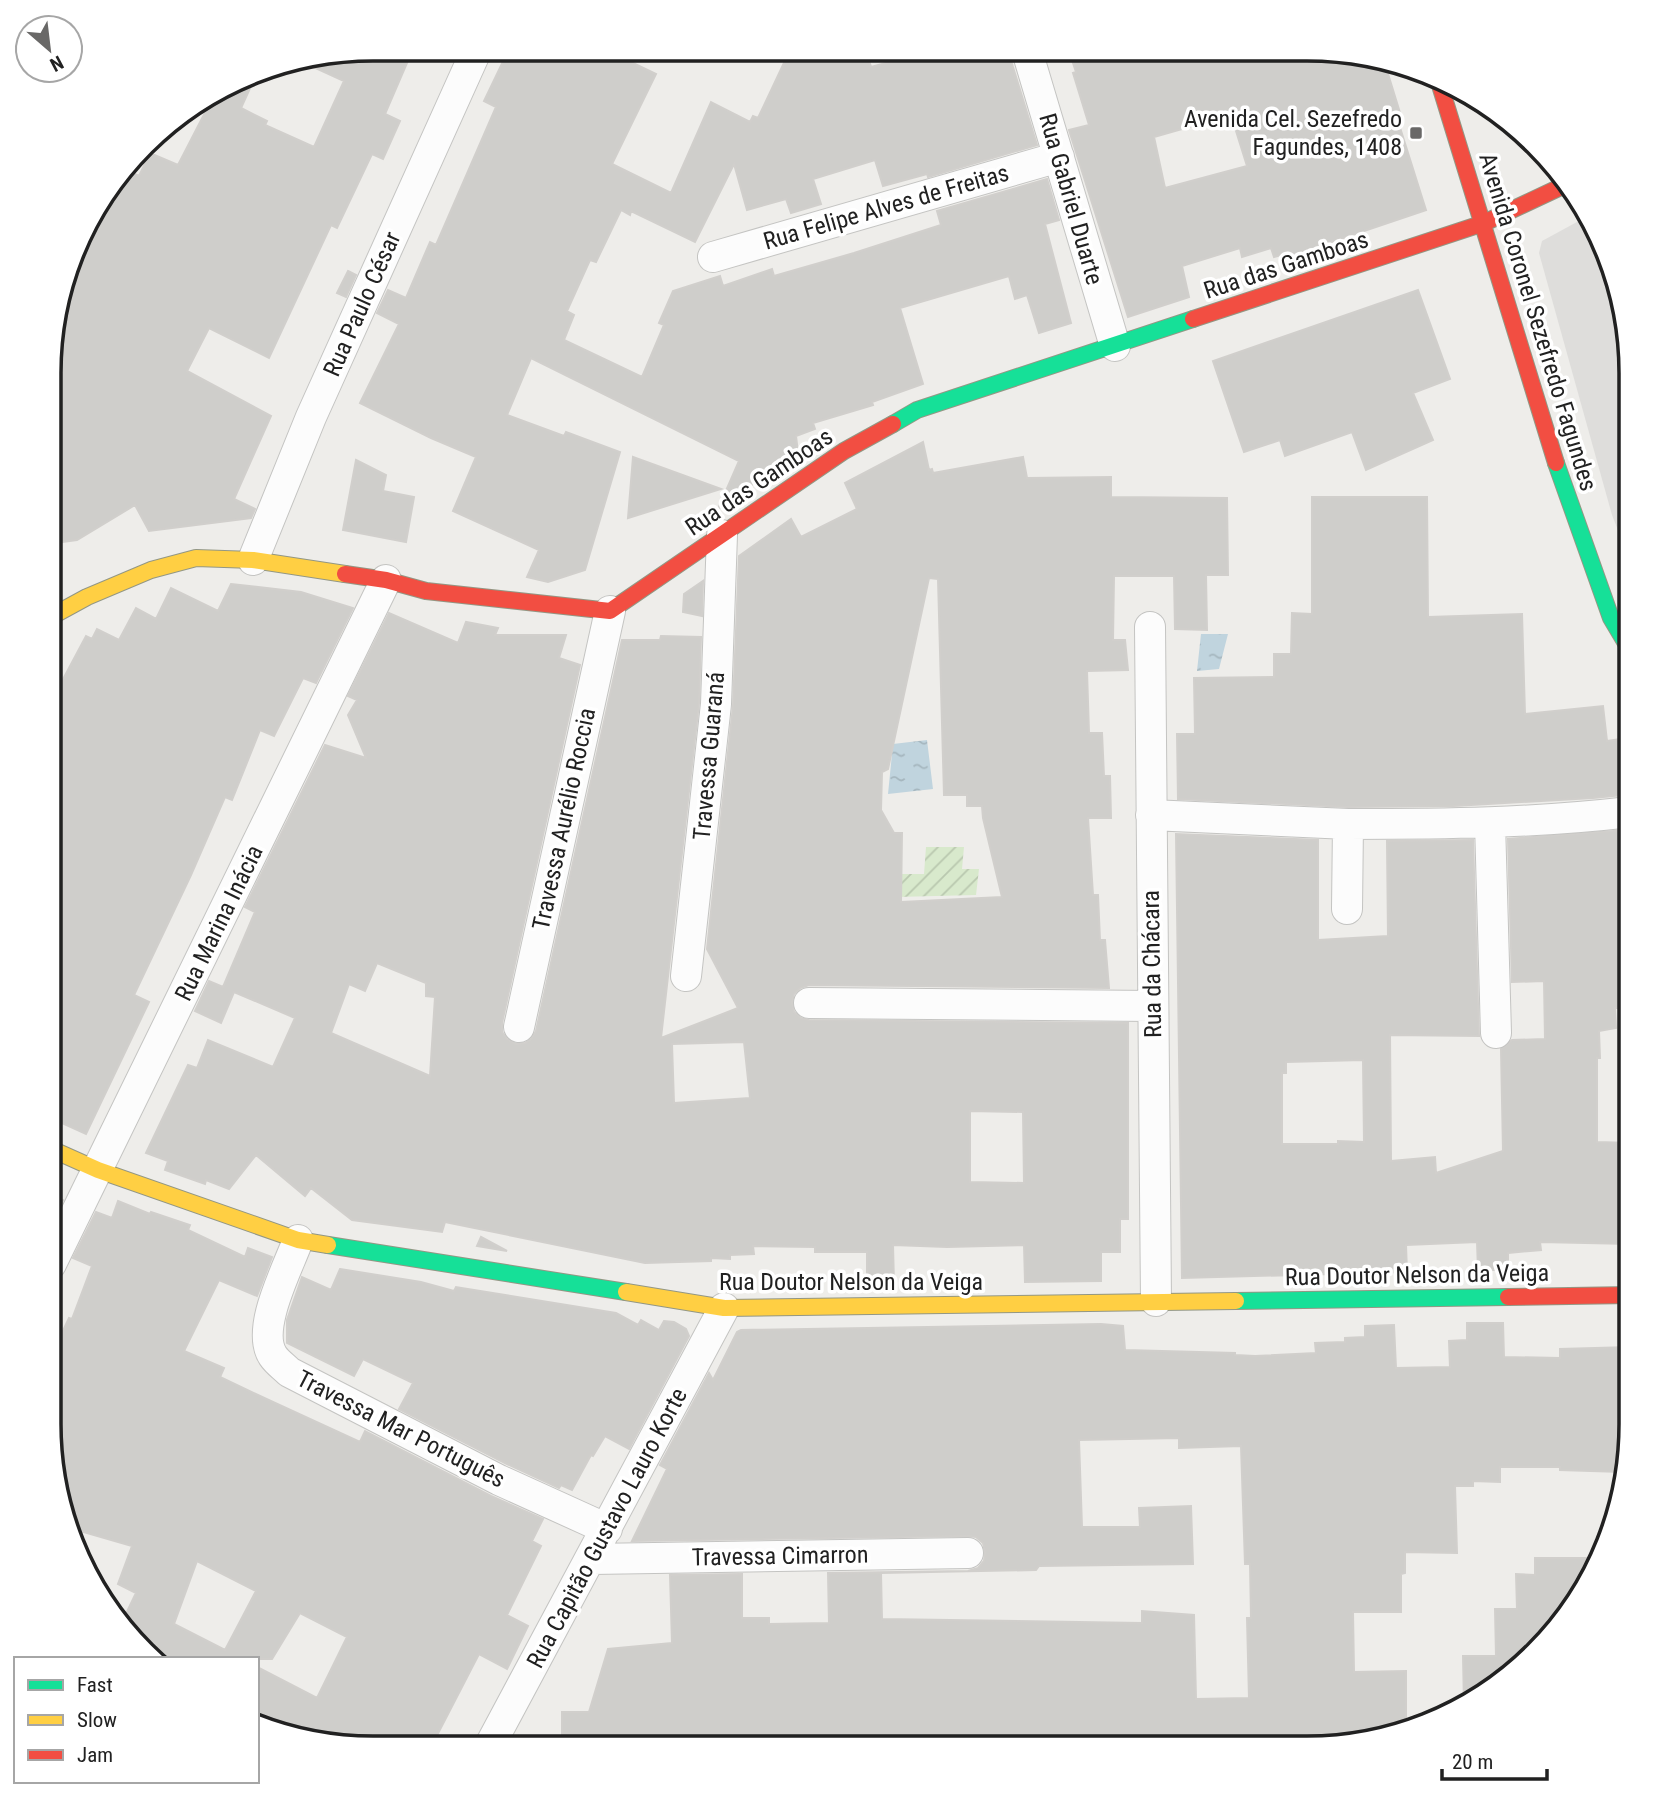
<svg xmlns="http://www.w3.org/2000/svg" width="1680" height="1797" viewBox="0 0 1680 1797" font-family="'Roboto Condensed',sans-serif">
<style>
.residential{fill:#dedddb}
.garden{fill:url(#garden-furrows)}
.water{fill:url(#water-ripples)}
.building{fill:#cfcecb;stroke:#d1cfcc;stroke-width:2;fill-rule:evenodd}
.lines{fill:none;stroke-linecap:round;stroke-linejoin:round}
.street-casing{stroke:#c4c4c2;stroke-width:32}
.fast-casing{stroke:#939784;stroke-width:18}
.slow-casing{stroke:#939784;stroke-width:18}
.jam-casing{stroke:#939784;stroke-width:18}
.street{stroke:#fcfcfc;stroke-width:30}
.fast{stroke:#16e098;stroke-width:16}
.slow{stroke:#ffcf43;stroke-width:16}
.jam{stroke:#f24e42;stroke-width:16}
.poi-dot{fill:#696867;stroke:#fff;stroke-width:2.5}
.labels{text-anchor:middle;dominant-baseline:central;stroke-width:7;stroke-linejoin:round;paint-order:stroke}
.poi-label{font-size:24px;fill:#212121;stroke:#fff;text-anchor:end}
.street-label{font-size:24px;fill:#212121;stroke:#fff}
.rim{fill:none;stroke:#212121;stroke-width:3.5}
</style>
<defs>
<pattern id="garden-furrows" width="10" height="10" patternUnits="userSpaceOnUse" patternTransform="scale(1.75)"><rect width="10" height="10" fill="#d8e9cc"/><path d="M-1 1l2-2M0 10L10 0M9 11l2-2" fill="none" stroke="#b9c8af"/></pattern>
<pattern id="water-ripples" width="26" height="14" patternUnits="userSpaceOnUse" patternTransform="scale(1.75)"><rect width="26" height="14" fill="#c0d4de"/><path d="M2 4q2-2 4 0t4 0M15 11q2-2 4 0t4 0" fill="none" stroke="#a5b6be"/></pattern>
</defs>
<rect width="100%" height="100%" fill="#eeedea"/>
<path class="residential" d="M1588,216L1614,268L1630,352V561L1612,515L1539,253L1542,241Z"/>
<path class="garden" d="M926,847H964L962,869H979L976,895L896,897L901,874H924Z"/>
<path class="water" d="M1201,634H1228L1219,669L1197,671Z
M927,740L933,789L888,794L893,744Z"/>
<path class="building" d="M373,49H413L385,114L400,121L383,159L372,154L337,228L331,225L269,358L209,328L187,371L271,416L234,499L255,509L251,518L149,531L135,505L77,540L54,543L55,310L72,265L96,218L99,219L117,180L126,170L139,176L150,153L178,165L212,99L257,73L241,108L267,121L265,125L314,147L344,81L300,61Z
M509,49L606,50L656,74L612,164L671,193L711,102L750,122L753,116L758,118L790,50H866L871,67L930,51H1008L1037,145L928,177L927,174L883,186L875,160L813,179L821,204L791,213L786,199L747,210L734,164L695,242L631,211L630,215L621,210L596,262L590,260L567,311L574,315L564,340L642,377L664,325L659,323L673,291L720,276L723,286L772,269L774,276L854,253L941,225L937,211L1047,179L1059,220L1045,224L1071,323L1039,333L1027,295L1015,299L1009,276L900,308L923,384L872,402L873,405L813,423L815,429L796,436L798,452L718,509L739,461L531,358L507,415L564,436L566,432L620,452L585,570L548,582L527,577L539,550L453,511L476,457L431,438L360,403L399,324L377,313L388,290L406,298L430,242L436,245L496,107L484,101Z
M1069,51L1349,52L1385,64L1401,116L1397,118L1426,210L1293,255L1292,252L1274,257L1271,248L1242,257L1240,248L1182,266L1189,297L1128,317L1069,130L1089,125L1073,73L1076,72ZM1231,115L1247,166L1165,188L1154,137Z
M348,271L356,275L346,297L337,293Z
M1418,290L1450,379L1413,393L1433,440L1366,470L1352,432L1285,456L1280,440L1244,452L1213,361Z
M923,442L929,470L932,469L933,473L1023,457L1027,478L1111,477V497L1227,498L1228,575H1206L1207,630L1175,629L1174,576H1114L1113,640H1125L1128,670L1087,671L1089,733H1102L1104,776H1110L1111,818H1088L1093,895H1098L1100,940H1105L1109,988L809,985L800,988L794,994L792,1002L794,1012L801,1018L809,1020L1128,1023V1219H1120V1252H1101V1281L1025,1282L1024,1245L947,1247L893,1245L894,1284H867V1252H815V1247L753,1246L754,1254L730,1255V1259L711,1258V1261L645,1263L445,1222L442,1232L352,1220L311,1188L305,1196L256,1155L229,1189L206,1180L205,1184L165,1170L168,1161L146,1153L188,1065L197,1068L208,1040L273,1067L295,1018L234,992L221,1023L195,1011L209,981L223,987L255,912L245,907L325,745L366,758L348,715L357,700L348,696L389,613L458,643L466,622L498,628L495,635H566L559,658L580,665L502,1023V1032L507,1039L516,1044L525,1043L531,1039L536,1031L622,640H660L661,636L701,637L699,703L661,1038L738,1008L707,949L733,706L739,556L791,519L801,537L857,509L845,483ZM929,578L938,579L944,795H967V806H982L983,818L1002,897L901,902L902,833H894L881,810L882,772L888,769ZM377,963L426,983V996L435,997L430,1076L331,1033L349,984L365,991ZM744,1042L750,1098L674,1103L672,1044ZM970,1111L1023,1112L1024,1183L970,1182Z
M633,457L721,489L628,518Z
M356,460L386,475L383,491L414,497L406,542L343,530Z
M1312,497H1427L1428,617L1522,614L1525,714L1603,706L1607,741L1621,739L1622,753L1630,752V790L1622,791V795L1593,798L1454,806L1348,807L1178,799L1177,734H1195L1194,678L1274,677V654H1291L1292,613L1312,614Z
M703,581L702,616L683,612L684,594Z
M231,584L301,592L353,608L316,683L303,678L274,736L260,730L232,800L225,797L191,875L134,995L149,1002L86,1134L51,1118L53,698L86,636L92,639L97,629L119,640L136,608L156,619L171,588L218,611Z
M1626,830L1630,870V880L1626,881L1630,925V976H1628L1630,1008H1615L1616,1028L1599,1031L1600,1058H1597V1142L1630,1143V1244L1540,1242L1541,1250L1508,1253V1270H1478L1477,1242L1406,1245L1407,1272L1182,1278L1176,834L1318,840V940L1388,936L1387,841L1473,840L1479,1036L1390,1035L1391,1161L1435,1157L1436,1173L1503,1151L1501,1049L1512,1040L1545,1039L1544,981L1512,982L1508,839ZM1363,1060L1364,1142L1338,1141V1144H1282V1073H1286V1062Z
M51,1196L63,1200L51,1225Z
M118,1201L150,1214L151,1212L190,1225L188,1230L245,1257L248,1248L272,1257L257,1296L219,1280L184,1351L224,1368L220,1377L273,1402L360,1442L365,1431L491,1496L543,1519L532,1541L541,1546L507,1615L528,1626L507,1669L479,1654L431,1747H352L257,1719V1667L317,1698L347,1637L300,1613L272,1659H162L122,1622L136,1593L118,1584L132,1546L66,1527L50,1445V1358L69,1318L72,1319L92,1266L73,1258L96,1212L112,1218ZM197,1561L256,1591L225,1650L174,1624Z
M481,1237L507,1251L477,1246Z
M340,1269L421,1282L454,1291L456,1287L616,1313L638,1325L641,1320L659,1330L664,1321L674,1322L686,1329L689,1336L629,1449L605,1436L593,1456L591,1455L572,1490L561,1485L559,1488L507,1464L399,1409L413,1383L363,1359L354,1376L287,1343V1320L302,1277L331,1290Z
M1467,1323H1503L1504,1357L1560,1358V1349L1630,1347V1445L1622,1472L1560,1470V1467H1500V1482L1473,1481V1486H1455L1457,1553L1405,1552V1573L1401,1574V1612H1353L1354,1672L1406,1671V1732L1328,1747H573V1739H562V1712H589L608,1649L672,1643L670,1575L742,1574V1618H769V1624L829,1623L828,1573L968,1571L978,1568L984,1561L985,1552L983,1543L976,1537L968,1536L632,1541L667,1469L660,1465L709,1373L713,1380L737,1332L741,1330L1101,1324L1123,1326L1125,1350L1235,1353V1355L1255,1356L1316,1353L1315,1343L1345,1342V1338L1365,1337V1326L1394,1325L1396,1368L1450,1367L1449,1341L1467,1340ZM1179,1438V1448L1241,1446L1245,1564H1250L1251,1618H1247L1249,1698L1196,1699L1194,1615L1142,1611V1623L882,1619L881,1573L1036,1570L1039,1566L1193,1564L1191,1506L1139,1508L1140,1527H1082L1079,1440Z
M1535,1558H1596L1588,1586L1487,1693L1464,1705L1463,1656H1496L1495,1609H1517L1516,1574L1535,1575Z"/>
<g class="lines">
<defs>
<path id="street" d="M1027,51L1115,346
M713,257L1059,157
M253,560L311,417L477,49
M1150,627L1156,1301
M1151,815L1348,824
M1490,823L1496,1033
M1347,909L1348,824C1443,824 1536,823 1630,812
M686,976L716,704L722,535
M809,1003L1153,1006
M519,1027L610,611
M298,1240C288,1268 255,1329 273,1356C277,1362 284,1367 289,1372L499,1480L607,1529
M51,1264L386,580
M592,1559L968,1553
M489,1747L724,1308"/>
<path id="fast" d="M893,424L917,410L1193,319
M1556,463L1611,618L1630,650
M328,1245L626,1292
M1236,1301L1508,1297"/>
<path id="slow" d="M54,615L87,597L151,570L196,558L253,560L345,574
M51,1149L98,1170L298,1240L328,1245
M626,1292L724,1308L1236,1301"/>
<path id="jam" d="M1439,82L1556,463
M1193,319L1484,223L1567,184
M345,574L386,580L426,591L610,611L844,451L893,424
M1508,1297L1630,1295"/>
</defs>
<use href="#street" class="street-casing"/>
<use href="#fast" class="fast-casing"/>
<use href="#slow" class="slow-casing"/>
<use href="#jam" class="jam-casing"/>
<use href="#street" class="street"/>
<use href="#fast" class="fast"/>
<use href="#slow" class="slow"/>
<use href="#jam" class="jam"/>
</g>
<rect class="poi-dot" x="1409" y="126" width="14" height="14" rx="3.5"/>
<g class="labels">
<g class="poi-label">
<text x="1402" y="119">Avenida Cel. Sezefredo<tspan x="1402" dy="28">Fagundes, 1408</tspan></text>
</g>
<g class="street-label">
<text transform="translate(1071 199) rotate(74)">Rua Gabriel Duarte</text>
<text transform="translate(886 207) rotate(-16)">Rua Felipe Alves de Freitas</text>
<text transform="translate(1286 265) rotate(-18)">Rua das Gamboas</text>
<text transform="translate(362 304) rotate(-66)">Rua Paulo César</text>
<text transform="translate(1538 322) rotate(73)">Avenida Coronel Sezefredo Fagundes</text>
<text transform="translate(759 482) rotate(-34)">Rua das Gamboas</text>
<text transform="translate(709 756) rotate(-85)">Travessa Guaraná</text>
<text transform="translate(564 819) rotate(-78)">Travessa Aurélio Roccia</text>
<text transform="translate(219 923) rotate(-64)">Rua Marina Inácia</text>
<text transform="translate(1152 964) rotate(-91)">Rua da Chácara</text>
<text transform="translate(1417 1275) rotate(-1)">Rua Doutor Nelson da Veiga</text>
<text x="851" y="1282">Rua Doutor Nelson da Veiga</text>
<text transform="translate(401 1429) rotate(27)">Travessa Mar Português</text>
<text transform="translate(607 1528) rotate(-62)">Rua Capitão Gustavo Lauro Korte</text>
<text transform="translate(780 1556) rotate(-1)">Travessa Cimarron</text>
</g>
</g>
<path d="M0 0H1680V1797H0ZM373 61H1307A312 312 0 0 1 1619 373V1424A312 312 0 0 1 1307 1736H373A312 312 0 0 1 61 1424V373A312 312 0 0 1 373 61Z" fill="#fff" fill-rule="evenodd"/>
<path class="rim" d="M373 61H1307A312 312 0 0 1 1619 373V1424A312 312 0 0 1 1307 1736H373A312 312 0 0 1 61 1424V373A312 312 0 0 1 373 61Z"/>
<rect x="14" y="1657" width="245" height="126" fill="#ffffff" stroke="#a6a6a6" stroke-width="2"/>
<rect x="28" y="1680" width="35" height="10" fill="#16e098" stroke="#a6a6a6" stroke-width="2"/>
<text x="77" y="1692" font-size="21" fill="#212121">Fast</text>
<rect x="28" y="1715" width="35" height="10" fill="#ffcf43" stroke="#a6a6a6" stroke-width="2"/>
<text x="77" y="1727" font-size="21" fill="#212121">Slow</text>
<rect x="28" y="1750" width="35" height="10" fill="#f24e42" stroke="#a6a6a6" stroke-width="2"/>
<text x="77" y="1762" font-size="21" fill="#212121">Jam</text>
<g transform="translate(49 49) rotate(152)"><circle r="33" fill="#ffffff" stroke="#a6a6a6" stroke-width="2"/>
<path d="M0-5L12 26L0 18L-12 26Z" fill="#696867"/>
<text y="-10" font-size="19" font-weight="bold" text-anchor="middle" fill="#212121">N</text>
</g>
<path d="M1442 1769v10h105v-10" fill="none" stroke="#212121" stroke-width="3.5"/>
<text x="1452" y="1769" font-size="21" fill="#212121" stroke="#ffffff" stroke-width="5" paint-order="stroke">20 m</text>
</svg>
